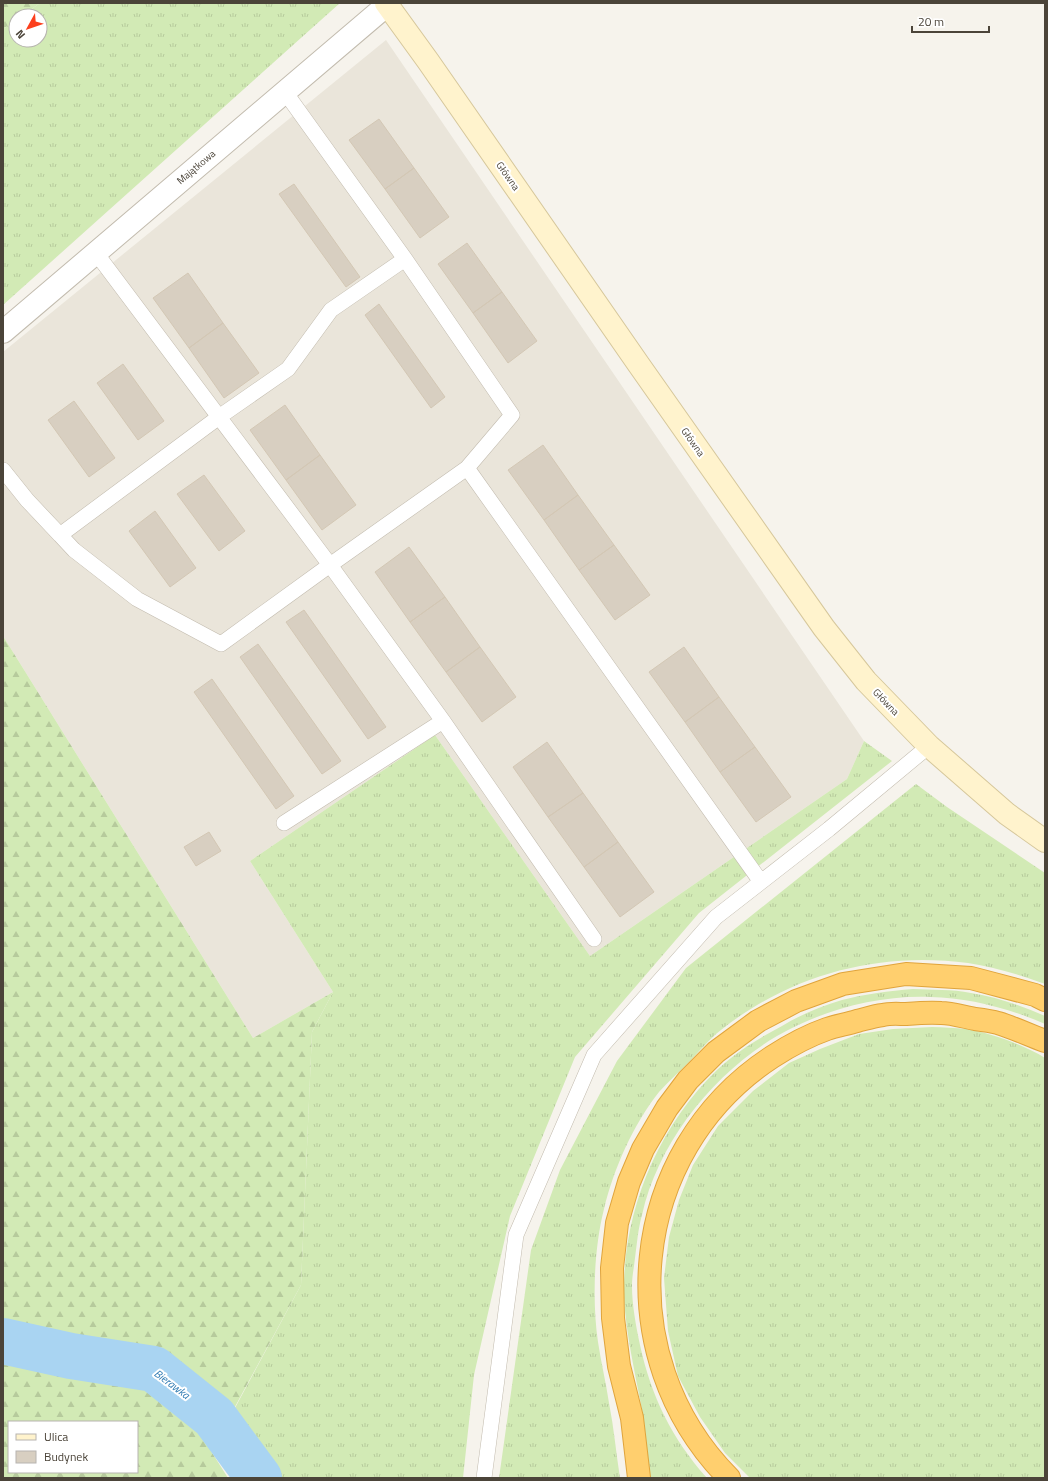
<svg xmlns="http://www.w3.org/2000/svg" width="1048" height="1481" viewBox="0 0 1048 1481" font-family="'Titillium Web',sans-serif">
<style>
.residential{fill:#eae5da}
.grass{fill:url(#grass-tufts)}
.forest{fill:url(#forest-firs);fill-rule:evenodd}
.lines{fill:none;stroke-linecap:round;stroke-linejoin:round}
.river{stroke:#a9d4f2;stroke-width:46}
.building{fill:#d8cfc1;stroke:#d3c7b4}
.service-casing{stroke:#c2bbae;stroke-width:16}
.minor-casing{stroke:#c2bbae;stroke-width:24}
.secondary-casing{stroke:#d6c79b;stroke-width:24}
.motorway-casing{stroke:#e0a43c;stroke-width:24}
.service{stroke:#fff;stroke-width:15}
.minor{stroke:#fff;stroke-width:22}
.secondary{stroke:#fff3cd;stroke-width:22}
.motorway{stroke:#ffcf6e;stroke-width:22}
.labels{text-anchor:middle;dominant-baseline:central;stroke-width:4;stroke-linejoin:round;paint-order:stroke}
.street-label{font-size:10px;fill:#4b4439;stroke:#fff}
.water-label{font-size:11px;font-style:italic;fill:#2e7ab2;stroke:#fff}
</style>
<defs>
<pattern id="grass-tufts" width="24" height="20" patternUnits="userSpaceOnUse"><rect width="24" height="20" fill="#d2eab5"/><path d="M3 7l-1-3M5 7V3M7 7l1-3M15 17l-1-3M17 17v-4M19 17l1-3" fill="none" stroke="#b6ca9c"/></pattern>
<pattern id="forest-firs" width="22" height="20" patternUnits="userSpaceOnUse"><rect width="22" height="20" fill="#d2eab5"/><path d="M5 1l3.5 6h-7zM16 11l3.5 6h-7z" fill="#b6ca9c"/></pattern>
</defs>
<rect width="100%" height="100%" fill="#f6f3ec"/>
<path class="residential" d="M386,40L864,741L847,779L590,956L435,735L250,861L333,992L253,1038L3,636V352Z"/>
<path class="grass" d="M40,3H340L3,305V29L16,20V40H40V16H22Z
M435,735L590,956L847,779L864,741L892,761L699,913L575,1057L510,1216L474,1375L463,1478H271L228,1421L301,1285L312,1032L333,992L250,861Z
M916,784L947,807L1045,873V984C1021,975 994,967 968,963C880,951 791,974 721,1030C709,1039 699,1052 689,1062C679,1072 668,1082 659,1092C633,1125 614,1168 604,1209C594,1248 592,1301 598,1342C601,1362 606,1383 609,1403C614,1428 616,1453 620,1478H499L531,1250L560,1170L617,1061L686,968Z
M913,989C932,990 952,989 971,993C997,997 1022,1006 1045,1016V1024C1008,1008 970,998 930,997C878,995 822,1010 777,1036C714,1073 658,1142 642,1215C638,1229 637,1244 635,1258C634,1267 632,1277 632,1286C632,1305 636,1326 640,1345C651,1396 672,1439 707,1478H649C647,1455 646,1432 642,1410C635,1372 626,1335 624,1297C622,1213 657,1128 717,1070C736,1052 759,1038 782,1026C800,1015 821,1006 842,1000C865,994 889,991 913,989Z
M932,1027C943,1027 955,1028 966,1029C991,1033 1024,1045 1045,1058V1478H750L725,1453L700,1417L678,1376L668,1331L664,1278L669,1237L679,1200L693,1165L718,1126L753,1091L789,1063L820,1049L859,1034L893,1029Z"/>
<path class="forest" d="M3,3H40L22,16H16V20L3,29Z
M3,636L253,1038L333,992L312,1032L301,1285L211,1451L228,1478H3ZM9,1422H137V1472H9Z"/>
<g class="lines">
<path class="river" d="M3,1341L71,1356L154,1369L214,1417L259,1478"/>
</g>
<path class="building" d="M379,119L414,168L385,189L349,140Z
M414,168L449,217L420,238L385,189Z
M294,184L360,277L346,287L279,194Z
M467,243L502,292L473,313L438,264Z
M188,273L223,323L189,348L153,298Z
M502,292L537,341L508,363L473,313Z
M379,304L445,397L431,408L365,315Z
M223,323L259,373L224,398L189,348Z
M123,364L164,421L138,440L97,383Z
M74,401L115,458L89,477L48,420Z
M285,405L320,455L286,480L250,430Z
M543,445L578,495L544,520L508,470Z
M320,455L356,505L322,530L286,480Z
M204,475L245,531L219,551L177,494Z
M578,495L614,545L579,570L544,520Z
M155,511L196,568L170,587L129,531Z
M614,545L650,595L615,620L579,570Z
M409,547L445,597L410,622L375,572Z
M445,597L480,647L446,672L410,622Z
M304,610L386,727L368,739L286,622Z
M258,644L341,761L322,774L240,657Z
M480,647L516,697L482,722L446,672Z
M684,647L719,697L685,722L649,672Z
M212,679L294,796L276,809L194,692Z
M719,697L755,747L720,772L685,722Z
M547,742L583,793L548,817L513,767Z
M755,747L791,797L756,822L720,772Z
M583,793L618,842L584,867L548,817Z
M209,832L221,851L196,866L184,847Z
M618,842L654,892L620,917L584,867Z"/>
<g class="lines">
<defs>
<path id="service" d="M285,92L405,259L512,415L467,468L761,882
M96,253L330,565L443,721L594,939
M3,470L27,500L60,535L219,417L288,369L331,310L405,259
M60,535L74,550L137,599L221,644L330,565L467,468
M284,823L443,721
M484,1478L516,1235L594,1055L716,917L829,829L929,746"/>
<path id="minor" d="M3,332L387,5"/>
<path id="secondary" d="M386,3L428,61L639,365L824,628L866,681L929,746L1007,814L1045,841"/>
<path id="motorway" d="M639,1478L632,1418L619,1366L613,1318L612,1268L617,1223L629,1182L643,1149L667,1108L688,1080L716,1052L758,1021L796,1001L843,984L906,974L971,978L1035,995L1045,1000
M729,1478C608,1356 627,1152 772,1057C789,1046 807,1036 827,1029C836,1026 847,1024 857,1021C865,1019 874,1016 883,1015C890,1013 899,1014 906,1014C918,1013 930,1012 941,1013C952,1013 964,1017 975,1019C983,1020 991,1021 998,1023C1014,1028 1029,1035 1045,1041"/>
</defs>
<use href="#service" class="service-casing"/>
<use href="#minor" class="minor-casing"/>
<use href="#secondary" class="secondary-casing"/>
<use href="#motorway" class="motorway-casing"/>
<use href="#service" class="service"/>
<use href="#minor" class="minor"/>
<use href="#secondary" class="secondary"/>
<use href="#motorway" class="motorway"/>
</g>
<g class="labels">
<g class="street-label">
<text transform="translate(196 167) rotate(-40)">Majątkowa</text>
<text transform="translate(508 176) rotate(55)">Główna</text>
<text transform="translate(693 442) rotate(55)">Główna</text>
<text transform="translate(886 702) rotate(46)">Główna</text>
</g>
<g class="water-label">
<text transform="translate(172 1384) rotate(37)">Bierawka</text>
</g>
</g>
<rect width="1048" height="1481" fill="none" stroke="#4b4439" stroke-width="8"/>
<rect x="8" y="1421" width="130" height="52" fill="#ffffff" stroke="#b7b4b0"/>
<rect x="16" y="1434" width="20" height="6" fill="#fff3cd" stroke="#b7b4b0"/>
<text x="44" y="1441" font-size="12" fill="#4b4439">Ulica</text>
<rect x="16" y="1451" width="20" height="12" fill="#d8cfc1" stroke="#b7b4b0"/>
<text x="44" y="1461" font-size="12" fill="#4b4439">Budynek</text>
<g transform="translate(28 28) rotate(230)"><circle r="19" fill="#ffffff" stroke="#b7b4b0"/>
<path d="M0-3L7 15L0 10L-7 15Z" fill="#fc3f1d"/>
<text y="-6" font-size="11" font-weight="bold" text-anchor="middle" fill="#4b4439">N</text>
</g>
<path d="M912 26v6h77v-6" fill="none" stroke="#4b4439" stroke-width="2"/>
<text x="918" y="26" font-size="12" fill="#4b4439" stroke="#ffffff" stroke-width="3" paint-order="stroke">20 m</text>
</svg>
